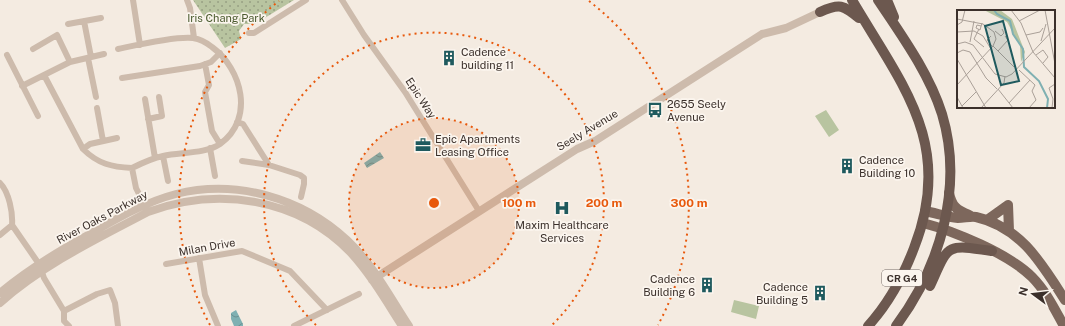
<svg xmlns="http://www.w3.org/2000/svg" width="1065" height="326" viewBox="0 0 1065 326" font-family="'Public Sans',sans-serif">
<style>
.park{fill:url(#park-dots)}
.pitch{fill:#b8c4a0}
.water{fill:url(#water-waves)}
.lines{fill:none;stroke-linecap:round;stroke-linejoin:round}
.minor{stroke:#cdbbac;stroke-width:6}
.tertiary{stroke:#cdbbac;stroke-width:8}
.primary{stroke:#7d675c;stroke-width:10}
.trunk{stroke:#6c584f;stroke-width:10}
.ring{fill:none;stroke:#e8590c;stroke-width:2;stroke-dasharray:2 4}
.labels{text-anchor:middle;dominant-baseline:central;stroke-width:3.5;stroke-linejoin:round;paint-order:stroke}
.shield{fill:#fbf5ee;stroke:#756b66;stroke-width:1}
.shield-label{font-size:10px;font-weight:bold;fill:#3b302b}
.park-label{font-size:11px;fill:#4a5a2e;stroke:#fbf5ee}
.poi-label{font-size:11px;fill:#3b302b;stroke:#fbf5ee;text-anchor:start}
.street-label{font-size:11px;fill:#3b302b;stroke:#fbf5ee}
.inset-river{fill:none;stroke:#7fb0b2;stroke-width:2}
.inset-road{fill:none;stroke:#aaa098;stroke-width:1}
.view{fill:#1f5a5e;fill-opacity:0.15;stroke:#1f5a5e;stroke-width:2}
.inset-edge{fill:none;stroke:#3b302b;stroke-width:2}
.centre{fill:#e8590c;stroke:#fbf5ee;stroke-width:2}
.ring-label{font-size:12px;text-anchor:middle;font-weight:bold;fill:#e8590c;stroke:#fbf5ee;stroke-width:3.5;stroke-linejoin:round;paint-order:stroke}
</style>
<defs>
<pattern id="park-dots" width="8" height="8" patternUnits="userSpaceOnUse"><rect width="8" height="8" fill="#b8c4a0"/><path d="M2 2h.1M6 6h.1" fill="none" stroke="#97a083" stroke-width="1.8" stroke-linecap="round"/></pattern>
<pattern id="water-waves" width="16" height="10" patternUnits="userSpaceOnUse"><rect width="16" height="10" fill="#7fb0b2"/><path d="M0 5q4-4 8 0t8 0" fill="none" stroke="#699091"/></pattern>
</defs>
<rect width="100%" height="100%" fill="#f4ebe1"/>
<path class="park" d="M193,0H294L255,24H244L239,31L241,39L225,48Z"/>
<path class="pitch" d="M826,110L839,130L829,137L815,116Z
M734,300L759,306L756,319L731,312Z"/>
<path class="water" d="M380,152L384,158L367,168L364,163Z
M236,310L243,324V326H234L231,319V313Z"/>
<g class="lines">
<path class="minor" d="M133,0L140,45
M187,0L190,8L194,38
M342,0L364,35L405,92L479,211
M84,21L91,57
M68,24L101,18
M249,33H254L306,0
M33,49L57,35L70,62
M118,49C137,45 175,36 193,38C199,39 207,43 212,47C242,69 255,119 220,144C205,154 181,152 163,156C153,158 142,163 132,168
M7,55L38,116
M88,58L96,97
M205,64L209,85L205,92L212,131L220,144
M44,75L83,149C98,164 112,167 132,168
M122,78L200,66L211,62L220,53
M22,86L70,62L104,54
M145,99L155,158
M97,108L103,141
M148,119L162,116L159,97
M237,122L243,124L269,165
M210,148L215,176
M83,149L90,144L117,138
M163,156L168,181
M242,161L269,165L300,175L304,178V184L301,197
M132,168L136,188L146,208
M0,183C9,192 13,213 12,225L0,235
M12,225L39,264L44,278L64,311
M199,258L205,295L218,326
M166,264L242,251L290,271L327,310
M69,326L64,321V311L97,294L110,290L115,303L118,326
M294,326L359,294"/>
<path class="tertiary" d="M372,280L577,149L595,141L762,34L786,28L820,12
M0,293C27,270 57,252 88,235C116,219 145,202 176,194C237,179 302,198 347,240C373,264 390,297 409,326
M0,303C44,264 97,239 148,212C218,186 298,198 351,253C371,275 386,301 402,326"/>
<path class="primary" d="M949,193C952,206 956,210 969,215
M1008,205L1009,231
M925,211C936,213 947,217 958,218C964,218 971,216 976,217C1021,227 1042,264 1065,300
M987,220L1008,205
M923,223C954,231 1009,254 1032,277C1046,291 1055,310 1064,326"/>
<path class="trunk" d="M852,0C902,85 955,144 914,248C903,277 889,303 868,326
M878,0C902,36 929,73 942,114C964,187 940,267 896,326
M887,0L894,17
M820,12C840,3 843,5 859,18
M930,286C949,244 945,244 992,251"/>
</g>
<circle cx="434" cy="203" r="85" fill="#e8590c" fill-opacity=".12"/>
<g class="ring">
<circle cx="434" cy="203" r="85"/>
<path d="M316 325A170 170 0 1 1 552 325"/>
<path d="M210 325A255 255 0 0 1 279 1M589 1A255 255 0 0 1 658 325"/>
</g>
<defs>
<symbol id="building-bare" viewBox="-9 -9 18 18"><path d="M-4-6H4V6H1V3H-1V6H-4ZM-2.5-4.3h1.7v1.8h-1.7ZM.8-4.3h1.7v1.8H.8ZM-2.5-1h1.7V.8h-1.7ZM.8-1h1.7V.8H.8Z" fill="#1f5a5e" stroke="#fbf5ee" stroke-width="2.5" paint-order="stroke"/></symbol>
<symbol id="bus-bare" viewBox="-9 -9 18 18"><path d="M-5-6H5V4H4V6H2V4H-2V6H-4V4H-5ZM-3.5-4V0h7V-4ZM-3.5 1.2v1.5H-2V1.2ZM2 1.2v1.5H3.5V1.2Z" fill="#1f5a5e" stroke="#fbf5ee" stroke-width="2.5" paint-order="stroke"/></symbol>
<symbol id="office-bare" viewBox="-9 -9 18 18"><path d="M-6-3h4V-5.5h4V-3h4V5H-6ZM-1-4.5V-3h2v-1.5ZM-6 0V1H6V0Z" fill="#1f5a5e" stroke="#fbf5ee" stroke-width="2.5" paint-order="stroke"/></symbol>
<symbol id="hospital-bare" viewBox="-9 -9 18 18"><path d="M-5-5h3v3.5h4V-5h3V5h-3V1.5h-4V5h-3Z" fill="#1f5a5e" stroke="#fbf5ee" stroke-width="2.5" paint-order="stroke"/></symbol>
</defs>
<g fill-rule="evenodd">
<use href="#building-bare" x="438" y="47" width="22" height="22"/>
<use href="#bus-bare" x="644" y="99" width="22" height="22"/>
<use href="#office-bare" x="412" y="134" width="22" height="22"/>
<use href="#building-bare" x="836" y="155" width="22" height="22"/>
<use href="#hospital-bare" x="551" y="197" width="22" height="22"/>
<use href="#building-bare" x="696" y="274" width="22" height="22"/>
<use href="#building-bare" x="809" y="282" width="22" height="22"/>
</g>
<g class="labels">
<rect class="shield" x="882" y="270" width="40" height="16" rx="3"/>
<g class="shield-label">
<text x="902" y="278">CR G4</text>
</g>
<g class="park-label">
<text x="226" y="18">Iris Chang Park</text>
</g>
<g class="poi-label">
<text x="461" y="52">Cadence<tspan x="461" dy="13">building 11</tspan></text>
<text x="667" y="104">2655 Seely<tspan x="667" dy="13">Avenue</tspan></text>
<text x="435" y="139">Epic Apartments<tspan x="435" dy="13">Leasing Office</tspan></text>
<text x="859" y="160">Cadence<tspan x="859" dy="13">Building 10</tspan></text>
<text x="562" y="225" text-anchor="middle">Maxim Healthcare<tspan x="562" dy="13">Services</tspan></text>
<text x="695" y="279" text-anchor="end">Cadence<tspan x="695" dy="13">Building 6</tspan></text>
<text x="808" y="287" text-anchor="end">Cadence<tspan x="808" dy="13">Building 5</tspan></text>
</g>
<g class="street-label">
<text transform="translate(421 98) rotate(57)">Epic Way</text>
<text transform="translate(587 130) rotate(-31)">Seely Avenue</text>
<text transform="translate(102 217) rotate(-28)">River Oaks Parkway</text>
<text transform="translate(207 247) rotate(-10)">Milan Drive</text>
</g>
</g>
<g transform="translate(957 10)">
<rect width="98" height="98" fill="#f4ebe1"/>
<path d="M27,0H43L55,9L68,42L64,52L63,35L50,12Z" fill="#b8c4a0"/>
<path class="inset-river" d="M37,0L40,4L53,11L56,24L66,39L67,57L82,71L91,89L90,98"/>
<path class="inset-road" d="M54,0L64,13L76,42M88,0L98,54M0,9L26,14L37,22L39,29L36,36L0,75M62,11L83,0M0,15L5,12L8,0M24,16L20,15L19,18L23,20L25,13M22,19L17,29L27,37M38,21L44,26L47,23L45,19M0,22L17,21L26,26L34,39M69,25L83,22L86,18M34,26L30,30L35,36M84,31L89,14M13,32L17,11M0,34L8,32L16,35L38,64L49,67L55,64L98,18M36,36L57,57M41,41L51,30L48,26M76,42L98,68M0,43L6,40L13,42L29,68L40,79M79,45L86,40L91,47L86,53M0,49L29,98M62,60L78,75L75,81L79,90L72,98M41,79L56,98M0,87L6,98M52,93L73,70M5,96L19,82M24,98L47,73L48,66M95,98L96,89L92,78L98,74"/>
<path class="view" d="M46,11L62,71L44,75L28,16Z"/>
<rect width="98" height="98" class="inset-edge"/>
</g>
<circle cx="434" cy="203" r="6" class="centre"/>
<g class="ring-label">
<text x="519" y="207">100 m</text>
<text x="604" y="207">200 m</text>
<text x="689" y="207">300 m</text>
</g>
<g transform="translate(1033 294) rotate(285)" stroke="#fbf5ee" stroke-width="3" paint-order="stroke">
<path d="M0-3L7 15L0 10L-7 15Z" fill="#3b302b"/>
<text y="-6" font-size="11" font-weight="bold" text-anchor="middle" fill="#3b302b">N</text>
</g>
</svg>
